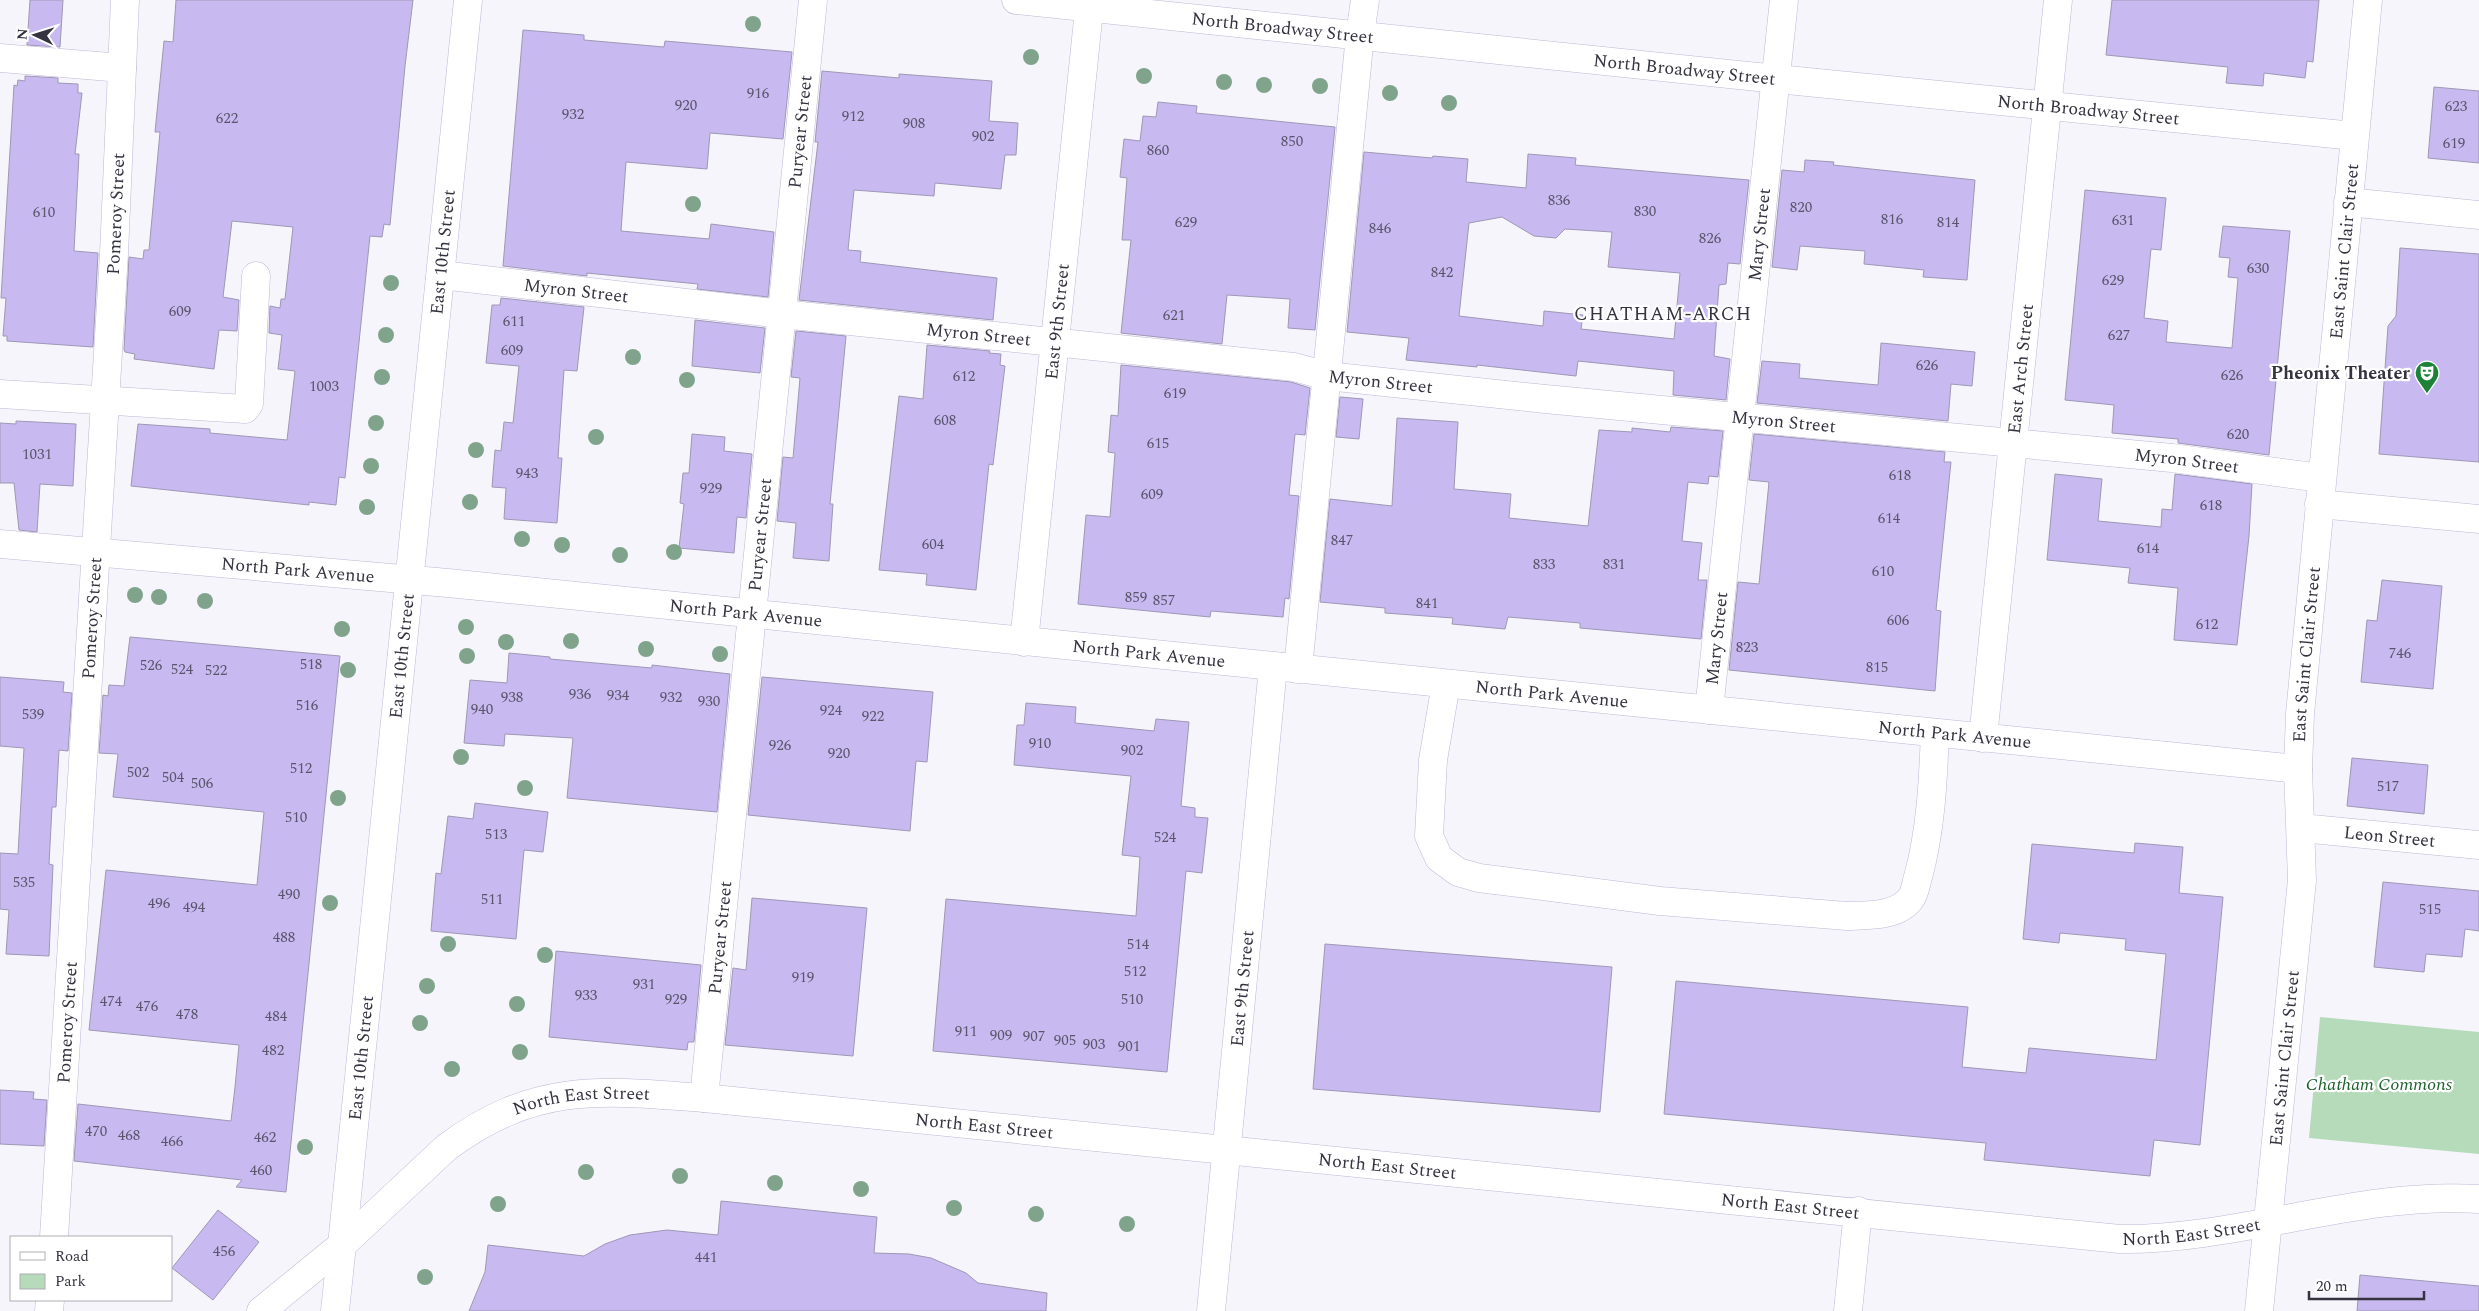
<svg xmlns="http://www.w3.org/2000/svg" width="2479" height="1311" viewBox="0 0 2479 1311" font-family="Spectral,serif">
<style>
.green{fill:#b6dbba}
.building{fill:#c8baf1;stroke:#9e97b5;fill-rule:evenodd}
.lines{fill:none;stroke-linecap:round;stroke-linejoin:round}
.minor-casing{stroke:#beb7d6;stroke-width:29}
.major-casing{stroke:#beb7d6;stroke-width:29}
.minor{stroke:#fff;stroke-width:28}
.major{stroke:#fff;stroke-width:28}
.tree{fill:#80a48b}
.labels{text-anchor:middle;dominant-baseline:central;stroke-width:4.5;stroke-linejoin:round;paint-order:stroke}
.number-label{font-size:15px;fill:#5a556c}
.street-label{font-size:18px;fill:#363340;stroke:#fff}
.poi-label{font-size:18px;font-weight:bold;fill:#363340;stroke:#fff;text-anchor:end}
.park-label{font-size:18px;font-style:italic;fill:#1f622e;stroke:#fff}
.neighbourhood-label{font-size:19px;letter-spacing:1px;fill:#363340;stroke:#fff}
</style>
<rect width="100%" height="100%" fill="#f7f5fc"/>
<path class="green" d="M2320,1017L2479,1032V1154L2309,1138Z"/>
<path class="building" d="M30,0H63L60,47L27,45Z
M176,0H413L405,66L390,225L384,224L382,237L370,236L345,478L339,477L336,505L309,502V505L131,486L138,424L210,429V433L287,440L295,371L278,369L282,335L269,333L270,306L280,308L281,299H285L293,227L232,221L223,297L239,300L237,331L219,330L214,369L134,359L135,354L125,352L124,349L129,257L143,259L144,250H149L160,132H155L164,41L173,42Z
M2112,0H2319L2313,62L2307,61L2305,78L2264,73L2263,86L2226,83L2228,67L2106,55Z
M523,30L584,35V40L664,47L665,41L792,52L783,139L710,133L707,169L626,162L621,231L709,239L711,224L774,232L768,297L697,289L698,284L587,273V276L503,266Z
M822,71L899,78V74L992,81L989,121L1018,123L1016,155H1005L1001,189L935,183L934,196L854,190L848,250L861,251L860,262L997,278L993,320L799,300L818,142H815Z
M25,76L58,78V83L78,84V93H82L75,154H79L74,251L98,253L93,347L7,341V336H3L6,298H1L14,85L17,86L18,80L25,81Z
M2434,87L2479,91V163L2428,158Z
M1158,102L1197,106L1196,113L1335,127L1315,330L1288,328L1290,299L1227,295L1222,344L1121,333L1131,240H1122L1127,178L1120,177L1124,139L1140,141L1143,116L1156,117Z
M1364,152L1432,158L1433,156L1468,159L1466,182L1526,188L1528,154L1576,158L1575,165L1749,180L1740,264L1728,263L1726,284L1719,285L1714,356L1730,359L1726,400L1673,395L1674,371L1578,361L1576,376L1477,365V367L1406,360L1409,338L1347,332ZM1502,217L1534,236L1556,238L1565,229L1612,232L1608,267L1680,273L1674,339L1581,329L1583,315L1544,311L1543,326L1459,316L1469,223Z
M1805,160L1834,162L1833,165L1975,180L1967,280L1923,277L1924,270L1864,264L1865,251L1800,246L1797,270L1772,267L1782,170L1804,172Z
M2085,190L2166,198L2161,250L2151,249L2144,318L2168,321L2166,342L2232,348L2238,278L2228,277L2230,258L2219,257L2223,226L2290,231L2269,455L2178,443V439L2112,433L2114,405L2065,400Z
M2400,248L2479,254V462L2379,454L2388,326L2396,316Z
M501,298L584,307L577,371L564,370L558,458H562L557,523L504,519L506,488L492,487L495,450L501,451L504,422L513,423L519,366L486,363L492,305H500Z
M695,320L765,328L760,373L692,366Z
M796,331L846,336L830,504H833L829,561L793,558L796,523L777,521L783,457L793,458L800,378L791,377Z
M1881,343L1975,352L1972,386L1951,384L1948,421L1757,403L1762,361L1800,364L1799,378L1878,385Z
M927,345L990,351L989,353L1001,354L1000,365L1005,366L993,465L989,464L976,590L926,585L927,574L879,570L899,396L923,399Z
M1121,365L1291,382L1310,388L1305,435L1295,434L1289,495L1299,496L1289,599L1285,598L1283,617L1211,611L1210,617L1078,604L1086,515L1110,517L1115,453L1108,452L1111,415L1118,416Z
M1340,397L1363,399L1359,439L1336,437Z
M1397,418L1458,422L1454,489L1511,494L1509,518L1588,526L1599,430L1632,432V428L1670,432L1671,427L1723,431L1718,477L1709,476L1708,484L1688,482L1682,541L1702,543L1698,580H1707L1701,639L1580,628V623L1508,617L1505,629L1452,624L1453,618L1385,613V608L1320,602L1330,499L1392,506Z
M16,421L76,424L73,486L40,484L37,532L19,530L14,483H0V423L16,424Z
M692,434L725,437L724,451L752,454L746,518L737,517L734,553L679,548L684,504L680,503L683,473H689Z
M1754,434L1945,452L1944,462H1951L1936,610L1941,611L1935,691L1729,670L1738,582L1759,584L1769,482L1749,480Z
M2055,474L2102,479L2098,521L2161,527L2162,509L2172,510L2175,474L2252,484L2249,536L2237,645L2174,640L2178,588L2128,583L2130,568L2047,560Z
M2382,580L2442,586L2433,689L2361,682L2367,620L2377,621Z
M130,637L340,656L286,1192L236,1187L242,1180L74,1161L78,1104L231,1121L235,1087L239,1045L89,1030L106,870L257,885L264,812L113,797L118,754L99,753L103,695L108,696L109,685L124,686Z
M509,653L550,657V659L652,668V665L730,674L717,812L567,798L573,738L505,734L504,746L464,743L470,680L507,683Z
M0,677L64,682L63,692L72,693L68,751L59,750L56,807H52L49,864L53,865L49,956L6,954L9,910L0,909V853L18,854L24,748L0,746Z
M762,677L933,692L927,762L916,761L910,831L748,815Z
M1026,703L1076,707L1075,723L1154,731L1156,719L1189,722L1181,806L1195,808V817L1208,818L1202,873L1186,871L1167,1072L933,1051L946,899L1136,916L1140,857L1122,855L1131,776L1014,765L1017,725H1024Z
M2352,758L2428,765L2424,814L2347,806Z
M475,803L548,812L543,852L524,850L516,939L431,931L436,873L441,874L448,816L473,819Z
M2135,843L2183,847L2179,893L2223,897L2200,1145L2154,1140L2150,1176L1984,1160L1986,1143L1664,1114L1676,981L1968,1007L1962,1067L2026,1073L2029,1048L2156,1060L2166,954L2125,950L2126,939L2060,933L2059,943L2023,939L2032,844L2134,853Z
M2383,882L2479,891V931L2465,929L2462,957L2426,954L2424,972L2374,967Z
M752,898L867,908L853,1056L725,1045L733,968L746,970Z
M1325,944L1612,967L1600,1112L1313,1089Z
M556,951L701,965L694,1042H688L687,1050L549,1037Z
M0,1090L34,1092L33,1099L47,1100L44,1146L0,1144Z
M721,1201L877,1217L874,1253L909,1254L931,1258L966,1273L978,1283L1047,1293L1046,1311H469L485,1272L488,1245L584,1256L605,1244L630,1235L667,1230L718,1235Z
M218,1210L259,1242L213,1300L172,1268Z
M2360,1275L2479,1286V1311H2357Z"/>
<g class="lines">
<defs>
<g id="minor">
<path id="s1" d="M1016,0L1777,79L2354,136"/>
<path d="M0,58L122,68"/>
<path d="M2348,202L2479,215"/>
<path id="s2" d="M441,275L782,314L1294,367L1327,376L1545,399L2172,458L2321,478"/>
<path d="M0,394L245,409L249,404L256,276"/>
<path d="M2319,504L2479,519"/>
<path id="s3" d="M0,544L448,583L2298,769"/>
<path id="s4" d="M1024,642L1090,0"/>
<path d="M1298,669L1360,35L1365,0"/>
<path d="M1446,684L1433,760L1429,836L1439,858L1458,872L1479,878L1660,901L1847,916C1866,915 1898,917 1911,898C1915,893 1916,883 1918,877C1931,830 1933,781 1935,733"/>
<path id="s5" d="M1709,710L1784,0"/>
<path id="s6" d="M1983,738L2058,0"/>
<path id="s7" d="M2301,828L2479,845"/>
<path id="s8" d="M704,1098L813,0"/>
<path id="s9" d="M54,1237L114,254L125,0"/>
<path d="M49,1311L50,1300"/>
<path d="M335,1311L342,1245"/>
<path id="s10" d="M1211,1311L1273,667"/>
<path d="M1848,1311L1858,1211"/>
</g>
<g id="major">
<path id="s11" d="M342,1245L468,0"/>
<path id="s12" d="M261,1311L342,1245L447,1147C535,1082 601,1090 704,1098L2120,1239C2241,1240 2359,1191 2479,1199"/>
<path id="s13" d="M2259,1311L2302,880L2298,769L2300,714L2368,0"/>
</g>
</defs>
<use href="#minor" class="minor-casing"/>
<use href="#major" class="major-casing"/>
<use href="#minor" class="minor"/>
<use href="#major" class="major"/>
</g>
<g class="tree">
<circle cx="753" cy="24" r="8"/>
<circle cx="1031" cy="57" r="8"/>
<circle cx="1144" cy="76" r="8"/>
<circle cx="1224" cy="82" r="8"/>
<circle cx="1264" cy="85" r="8"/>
<circle cx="1320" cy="86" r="8"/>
<circle cx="1390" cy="93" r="8"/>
<circle cx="1449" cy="103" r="8"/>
<circle cx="693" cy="204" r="8"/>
<circle cx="391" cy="283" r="8"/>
<circle cx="386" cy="335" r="8"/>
<circle cx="633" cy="357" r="8"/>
<circle cx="382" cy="377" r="8"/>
<circle cx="687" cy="380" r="8"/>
<circle cx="376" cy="423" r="8"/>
<circle cx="596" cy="437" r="8"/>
<circle cx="476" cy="450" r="8"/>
<circle cx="371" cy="466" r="8"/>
<circle cx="470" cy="502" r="8"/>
<circle cx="367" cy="507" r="8"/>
<circle cx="522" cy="539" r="8"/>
<circle cx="562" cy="545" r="8"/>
<circle cx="674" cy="552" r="8"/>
<circle cx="620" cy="555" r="8"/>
<circle cx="135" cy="595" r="8"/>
<circle cx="159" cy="597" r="8"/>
<circle cx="205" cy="601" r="8"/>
<circle cx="466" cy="627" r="8"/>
<circle cx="342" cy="629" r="8"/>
<circle cx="571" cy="641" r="8"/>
<circle cx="506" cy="642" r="8"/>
<circle cx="646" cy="649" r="8"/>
<circle cx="720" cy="654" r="8"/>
<circle cx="467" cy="656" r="8"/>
<circle cx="348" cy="670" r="8"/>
<circle cx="461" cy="757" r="8"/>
<circle cx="525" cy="788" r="8"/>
<circle cx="338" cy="798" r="8"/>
<circle cx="330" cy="903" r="8"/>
<circle cx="448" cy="944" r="8"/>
<circle cx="545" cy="955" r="8"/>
<circle cx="427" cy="986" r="8"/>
<circle cx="517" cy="1004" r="8"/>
<circle cx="420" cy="1023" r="8"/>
<circle cx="520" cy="1052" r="8"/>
<circle cx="452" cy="1069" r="8"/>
<circle cx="305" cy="1147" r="8"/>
<circle cx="586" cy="1172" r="8"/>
<circle cx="680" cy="1176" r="8"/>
<circle cx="775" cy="1183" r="8"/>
<circle cx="861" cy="1189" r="8"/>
<circle cx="498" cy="1204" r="8"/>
<circle cx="954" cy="1208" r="8"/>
<circle cx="1036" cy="1214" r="8"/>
<circle cx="1127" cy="1224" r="8"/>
<circle cx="425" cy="1277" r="8"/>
</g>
<defs>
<symbol id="theatre-pin" viewBox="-11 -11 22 30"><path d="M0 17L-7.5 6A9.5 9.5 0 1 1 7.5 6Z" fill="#1b8237" stroke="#fff"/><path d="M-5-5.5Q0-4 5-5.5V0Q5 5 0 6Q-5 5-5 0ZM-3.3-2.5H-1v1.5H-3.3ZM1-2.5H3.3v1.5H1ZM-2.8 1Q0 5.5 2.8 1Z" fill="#fff"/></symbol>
</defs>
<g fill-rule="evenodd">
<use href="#theatre-pin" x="2413" y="359" width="28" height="38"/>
</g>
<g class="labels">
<g class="number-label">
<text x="758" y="93">916</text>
<text x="686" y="105">920</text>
<text x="2456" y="106">623</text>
<text x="573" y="114">932</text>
<text x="853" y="116">912</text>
<text x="227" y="118">622</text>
<text x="914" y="123">908</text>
<text x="983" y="136">902</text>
<text x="1292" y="141">850</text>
<text x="2454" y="143">619</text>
<text x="1158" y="150">860</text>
<text x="1559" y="200">836</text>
<text x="1801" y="207">820</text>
<text x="1645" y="211">830</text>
<text x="44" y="212">610</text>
<text x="1892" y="219">816</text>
<text x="2123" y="220">631</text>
<text x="1186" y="222">629</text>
<text x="1948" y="222">814</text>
<text x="1380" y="228">846</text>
<text x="1710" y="238">826</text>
<text x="2258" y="268">630</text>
<text x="1442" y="272">842</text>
<text x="2113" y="280">629</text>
<text x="180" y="311">609</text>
<text x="1174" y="315">621</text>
<text x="514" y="321">611</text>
<text x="2119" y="335">627</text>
<text x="512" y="350">609</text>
<text x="1927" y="365">626</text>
<text x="2232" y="375">626</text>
<text x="964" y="376">612</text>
<text x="324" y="386">1003</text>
<text x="1175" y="393">619</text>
<text x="945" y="420">608</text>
<text x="2238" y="434">620</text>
<text x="1158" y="443">615</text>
<text x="37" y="454">1031</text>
<text x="527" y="473">943</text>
<text x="1900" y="475">618</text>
<text x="711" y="488">929</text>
<text x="1152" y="494">609</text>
<text x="2211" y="505">618</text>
<text x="1889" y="518">614</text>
<text x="1342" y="540">847</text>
<text x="933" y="544">604</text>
<text x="2148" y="548">614</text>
<text x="1544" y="564">833</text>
<text x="1614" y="564">831</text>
<text x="1883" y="571">610</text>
<text x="1136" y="597">859</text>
<text x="1164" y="600">857</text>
<text x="1427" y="603">841</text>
<text x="1898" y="620">606</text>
<text x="2207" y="624">612</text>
<text x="1747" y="647">823</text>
<text x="2400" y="653">746</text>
<text x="311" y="664">518</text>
<text x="151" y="665">526</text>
<text x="1877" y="667">815</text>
<text x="182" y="669">524</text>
<text x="216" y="670">522</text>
<text x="580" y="694">936</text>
<text x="618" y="695">934</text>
<text x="512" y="697">938</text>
<text x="671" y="697">932</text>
<text x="709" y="701">930</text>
<text x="307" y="705">516</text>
<text x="482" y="709">940</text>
<text x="831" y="710">924</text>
<text x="33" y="714">539</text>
<text x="873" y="716">922</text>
<text x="1040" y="743">910</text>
<text x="780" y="745">926</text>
<text x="1132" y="750">902</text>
<text x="839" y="753">920</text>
<text x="301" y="768">512</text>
<text x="138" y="772">502</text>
<text x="173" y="777">504</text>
<text x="202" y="783">506</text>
<text x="2388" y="786">517</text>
<text x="296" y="817">510</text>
<text x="496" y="834">513</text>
<text x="1165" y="837">524</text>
<text x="24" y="882">535</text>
<text x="289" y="894">490</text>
<text x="492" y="899">511</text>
<text x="159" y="903">496</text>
<text x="194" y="907">494</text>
<text x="2430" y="909">515</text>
<text x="284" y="937">488</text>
<text x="1138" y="944">514</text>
<text x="1135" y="971">512</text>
<text x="803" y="977">919</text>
<text x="644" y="984">931</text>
<text x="586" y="995">933</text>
<text x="676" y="999">929</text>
<text x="1132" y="999">510</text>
<text x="111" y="1001">474</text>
<text x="147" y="1006">476</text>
<text x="187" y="1014">478</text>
<text x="276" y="1016">484</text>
<text x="966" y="1031">911</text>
<text x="1001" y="1035">909</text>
<text x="1034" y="1036">907</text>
<text x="1065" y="1040">905</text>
<text x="1094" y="1044">903</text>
<text x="1129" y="1046">901</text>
<text x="273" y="1050">482</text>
<text x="96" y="1131">470</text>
<text x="129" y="1135">468</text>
<text x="265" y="1137">462</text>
<text x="172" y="1141">466</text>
<text x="261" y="1170">460</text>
<text x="224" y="1251">456</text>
<text x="706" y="1257">441</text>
</g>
<g class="street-label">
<text stroke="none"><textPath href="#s1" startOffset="268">North Broadway Street</textPath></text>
<text stroke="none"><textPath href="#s1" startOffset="672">North Broadway Street</textPath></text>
<text stroke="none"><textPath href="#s1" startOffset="1078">North Broadway Street</textPath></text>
<text stroke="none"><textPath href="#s8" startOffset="971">Puryear Street</textPath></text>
<text stroke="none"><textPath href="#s9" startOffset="1025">Pomeroy Street</textPath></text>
<text stroke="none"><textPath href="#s5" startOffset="478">Mary Street</textPath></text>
<text stroke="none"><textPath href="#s13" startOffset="1064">East Saint Clair Street</textPath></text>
<text stroke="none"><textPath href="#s11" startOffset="998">East 10th Street</textPath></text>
<text stroke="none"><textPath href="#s2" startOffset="136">Myron Street</textPath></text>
<text stroke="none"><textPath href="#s4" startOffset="322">East 9th Street</textPath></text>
<text stroke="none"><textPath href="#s2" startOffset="541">Myron Street</textPath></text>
<text stroke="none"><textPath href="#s6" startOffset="371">East Arch Street</textPath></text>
<text stroke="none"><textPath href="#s2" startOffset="946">Myron Street</textPath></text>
<text stroke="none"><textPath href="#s2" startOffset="1351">Myron Street</textPath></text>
<text stroke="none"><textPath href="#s2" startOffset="1756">Myron Street</textPath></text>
<text stroke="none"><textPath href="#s8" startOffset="566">Puryear Street</textPath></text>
<text stroke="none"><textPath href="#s3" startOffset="299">North Park Avenue</textPath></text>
<text stroke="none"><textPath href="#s3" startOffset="749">North Park Avenue</textPath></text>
<text stroke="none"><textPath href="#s9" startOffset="620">Pomeroy Street</textPath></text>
<text stroke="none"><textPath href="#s5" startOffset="72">Mary Street</textPath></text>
<text stroke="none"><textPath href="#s3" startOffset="1154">North Park Avenue</textPath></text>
<text stroke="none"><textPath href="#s11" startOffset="592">East 10th Street</textPath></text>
<text stroke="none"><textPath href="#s13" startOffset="659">East Saint Clair Street</textPath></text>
<text stroke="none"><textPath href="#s3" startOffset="1559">North Park Avenue</textPath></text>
<text stroke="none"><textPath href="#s3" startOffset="1964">North Park Avenue</textPath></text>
<text stroke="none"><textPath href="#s7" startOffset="89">Leon Street</textPath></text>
<text stroke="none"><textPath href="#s8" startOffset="161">Puryear Street</textPath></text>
<text stroke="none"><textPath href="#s10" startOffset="324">East 9th Street</textPath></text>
<text stroke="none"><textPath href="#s9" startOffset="215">Pomeroy Street</textPath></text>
<text stroke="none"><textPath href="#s11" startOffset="188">East 10th Street</textPath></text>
<text stroke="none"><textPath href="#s13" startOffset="254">East Saint Clair Street</textPath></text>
<text stroke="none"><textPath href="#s12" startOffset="394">North East Street</textPath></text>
<text stroke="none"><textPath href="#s12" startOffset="799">North East Street</textPath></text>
<text stroke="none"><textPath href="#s12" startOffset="1204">North East Street</textPath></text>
<text stroke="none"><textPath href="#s12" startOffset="1609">North East Street</textPath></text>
<text stroke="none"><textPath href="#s12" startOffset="2012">North East Street</textPath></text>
</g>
<g class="poi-label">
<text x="2410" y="373">Pheonix Theater</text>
</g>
<g class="park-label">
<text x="2379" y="1084">Chatham Commons</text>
</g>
<g class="neighbourhood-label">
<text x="1663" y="314">CHATHAM-ARCH</text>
</g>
</g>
<rect x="10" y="1236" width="162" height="65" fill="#ffffff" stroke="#afadb3"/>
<rect x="20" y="1252" width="25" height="8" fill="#ffffff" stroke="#afadb3"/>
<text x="55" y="1261" font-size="15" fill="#363340">Road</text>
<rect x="20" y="1274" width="25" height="15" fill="#b6dbba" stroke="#afadb3"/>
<text x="55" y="1286" font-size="15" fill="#363340">Park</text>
<g transform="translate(35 35) rotate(274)" stroke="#ffffff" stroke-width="4" paint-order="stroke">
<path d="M0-4L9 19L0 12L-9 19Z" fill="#363340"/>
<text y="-8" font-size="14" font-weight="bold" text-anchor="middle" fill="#363340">N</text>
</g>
<path d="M2309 1291v8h115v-8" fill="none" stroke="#363340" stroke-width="2.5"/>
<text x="2316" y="1291" font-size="15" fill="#363340" stroke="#ffffff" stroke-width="4" paint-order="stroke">20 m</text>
</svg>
